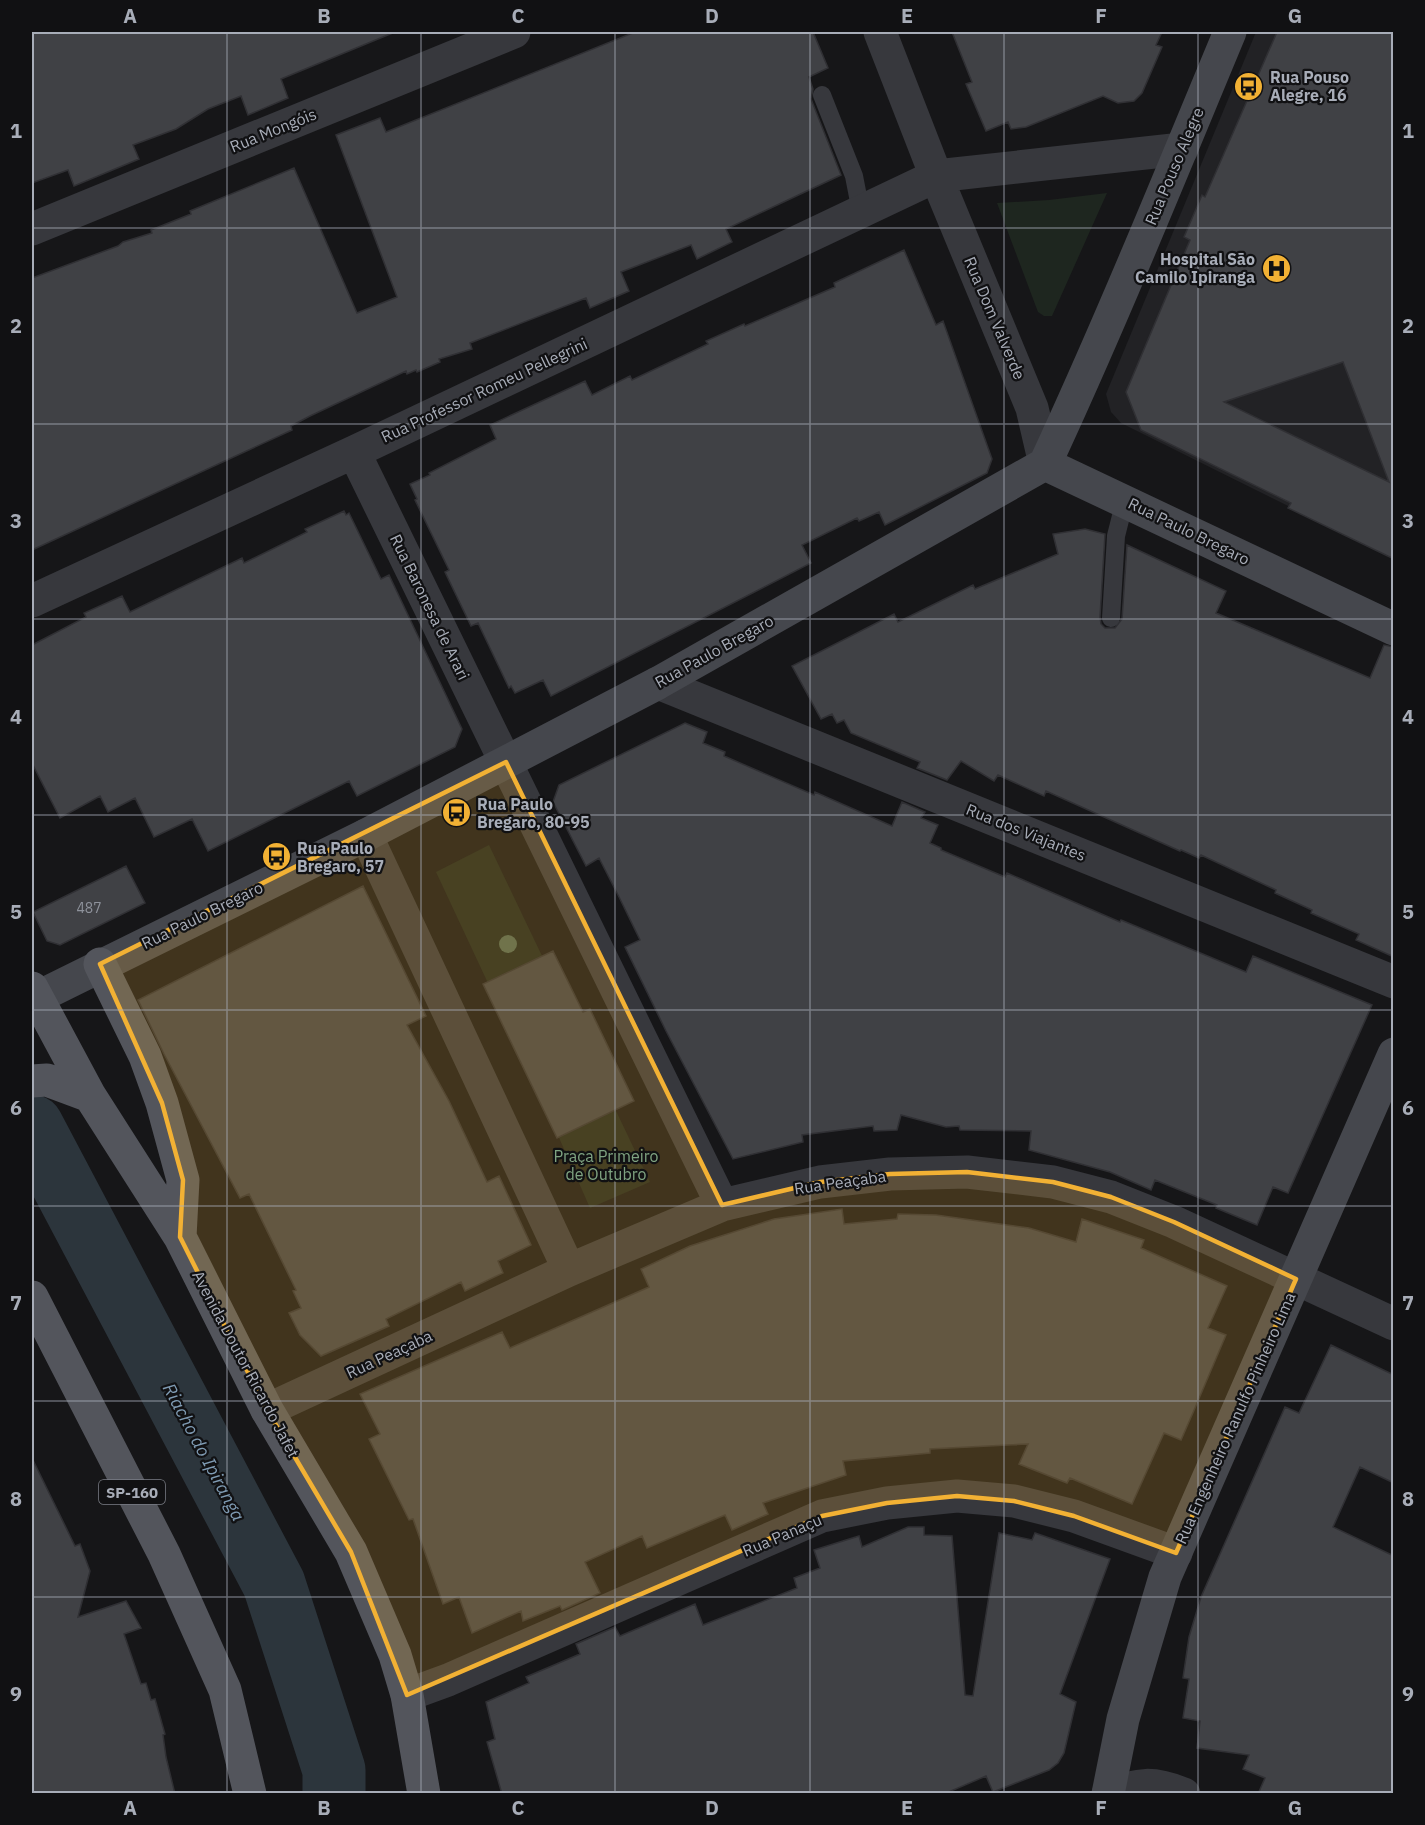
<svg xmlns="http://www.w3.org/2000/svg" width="1425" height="1825" viewBox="0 0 1425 1825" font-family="'IBM Plex Sans',sans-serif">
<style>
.built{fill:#222225}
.green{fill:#1e261f}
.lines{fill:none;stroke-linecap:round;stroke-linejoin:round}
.river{stroke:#2c353c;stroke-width:63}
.building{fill:#404145;stroke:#303034;stroke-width:1.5;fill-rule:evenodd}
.lane{stroke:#37383d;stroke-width:18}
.street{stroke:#37383d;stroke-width:33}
.secondary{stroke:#45474d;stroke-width:33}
.primary{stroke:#53555c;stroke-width:33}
.tree{fill:#506452}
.marked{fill:#f2b134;fill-opacity:0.2;stroke:#f2b134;stroke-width:4.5;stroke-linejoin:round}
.grid{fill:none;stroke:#a8adb8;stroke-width:1.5;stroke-opacity:0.55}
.labels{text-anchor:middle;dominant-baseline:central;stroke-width:4.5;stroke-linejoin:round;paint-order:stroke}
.number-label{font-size:14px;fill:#8e929b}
.shield{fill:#111113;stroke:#7b7e86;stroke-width:1.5}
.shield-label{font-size:15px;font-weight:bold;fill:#a8adb8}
.poi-label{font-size:16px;font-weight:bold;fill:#a8adb8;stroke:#111113;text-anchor:start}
.street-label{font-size:16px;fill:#a8adb8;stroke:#111113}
.park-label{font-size:16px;fill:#7fa381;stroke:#111113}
.water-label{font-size:18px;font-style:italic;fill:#7f9bb3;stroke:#111113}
.neatline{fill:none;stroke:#a8adb8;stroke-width:2}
.grid-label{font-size:20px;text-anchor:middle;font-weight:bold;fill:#a8adb8}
</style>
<rect width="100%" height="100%" fill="#161618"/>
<path class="built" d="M1256,32H1393V558L1121,423L1111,412L1106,394Z"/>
<path class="green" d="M1107,193L1052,316H1044L1038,312L997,203L1049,200Z
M489,845L650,1182L590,1208L538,1090L436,872Z"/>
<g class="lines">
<path class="river" d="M32,1126L274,1584L334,1770V1794"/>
</g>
<path class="building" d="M32,32H395L281,79L288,98L248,115L241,96L208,109L176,129L133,145L139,159L74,186L68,170L32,183Z
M635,32H813L828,68L809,77L813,89L811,99L841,175L726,229L732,242L697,259L691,245L621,272L629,291L590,308L586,298L470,343L472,349L439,359L440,362L417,372L416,370L407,374L406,371L310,416L291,426L292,430L32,550V278L118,246L123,242L152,233L151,230L191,214L190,211L294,168L357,313L397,297L336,135L380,118L386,132Z
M952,32H1162L1156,45L1162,47L1142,93L1134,101L1118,103L1103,96L1026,127L1011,129L1008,122L986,131L966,84L972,82Z
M1277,32H1394V559L1288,508L1291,503L1141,430L1126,392L1190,240L1184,237L1202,195L1205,197ZM1343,362L1389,482L1224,402Z
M904,250L936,325L943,321L992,459L987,473L885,525L879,512L859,521L857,518L802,545L811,563L551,696L543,680L515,693L511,686L509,688L478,623L471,626L445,572L449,570L415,500L417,499L410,484L430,475L429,473L496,439L490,425L585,381L592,395L630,376L632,380L708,344L706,341L744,324L745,326L835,287L834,283Z
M344,511L346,515L349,513L381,579L389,575L462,729L455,747L357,796L349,781L208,851L192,819L154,837L135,798L108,812L100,796L60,818L32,763V645L86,617L84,613L122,596L130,612L242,558L244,563L307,532L305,529Z
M1085,529L1105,534L1100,617L1101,624L1105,628H1115L1122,619L1127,545L1226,591L1216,613L1370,678L1384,645L1394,647V957L1356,940L1359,934L1311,913L1312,910L1275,893L1276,890L1201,855L1199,858L1181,850L1180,851L1046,791L1044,796L998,775L994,781L961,761L947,780L917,768L920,762L851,733L844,720L837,723L832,714L821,719L792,666L894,614L898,622L973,585L975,589L1058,554L1053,534Z
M685,723L707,732L703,743L725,752L724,756L814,795L815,792L892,826L902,802L925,812L921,818L938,825L930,843L941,848V850L1005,877L1007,873L1120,922L1121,920L1246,972L1253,956L1372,1005L1288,1193L1273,1187L1257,1225L1216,1208L1217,1205L1155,1180L1151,1190L1110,1172L1029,1150L1031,1131L960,1130L959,1126L946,1127L901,1115L897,1130L874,1131L873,1126L802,1135L803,1142L733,1159L666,1031L625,947L640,940L619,897L599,858L586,866L553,802L559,785Z
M126,866L145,903L60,945L47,941L33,912Z
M363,886L426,1016L407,1025L449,1101L487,1182L499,1176L531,1245L498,1261L503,1273L465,1291L461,1282L386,1319L389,1326L321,1356L300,1335L289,1313L301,1308L293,1291L296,1290L249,1194L240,1198L164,1054L138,1000Z
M553,951L583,1012L590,1009L634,1101L557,1138L483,984Z
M842,1209L844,1224L897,1219L898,1214L936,1215L1029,1228L1076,1242L1082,1219L1144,1240L1141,1248L1227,1286L1208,1328L1226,1335L1195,1408L1181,1440L1164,1433L1132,1504L1070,1478L1067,1483L1019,1464L1028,1444L930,1449V1453L843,1461L846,1475L763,1503L768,1514L732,1530L725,1515L647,1548L642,1536L585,1562L600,1593L562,1610L560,1606L523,1621L521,1611L472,1633L459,1597L443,1604L413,1519L409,1520L369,1439L380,1434L360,1394L502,1332L510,1348L649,1287L641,1269L690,1246L774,1219Z
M1331,1345L1394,1375V1483L1360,1467L1333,1527L1394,1556V1794H1258L1265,1778L1243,1769L1249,1755L1197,1748L1200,1721L1183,1718L1189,1679L1183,1678L1189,1637L1201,1597L1285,1407L1299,1413Z
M32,1458L75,1546L80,1544L90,1571L78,1617L126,1601L141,1628L124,1634L141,1684L146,1683L151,1700L155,1699L165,1734L163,1735L166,1757L175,1794H32Z
M908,1527H924V1535L952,1536L965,1695L973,1696L999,1533L1032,1540L1035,1533L1110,1559L1060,1694L1076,1702L1064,1753L1058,1763L1049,1770L993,1792L986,1776L944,1794H502L487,1742L495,1739L486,1702L529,1683L526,1677L580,1654L576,1644L615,1627L620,1636L695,1604L703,1625L797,1588L794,1578L820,1568L814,1550L859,1536L862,1547Z"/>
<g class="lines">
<path class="lane" d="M822,95L854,176L861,212
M1111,618L1116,536L1125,500"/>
<path class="street" d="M880,32L936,176L1032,408L1045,464
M32,229L514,32
M354,452L722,1205
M32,601L354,452L936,176L1182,149
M658,683L1394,982
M366,835L569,1270
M267,1410L569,1270L722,1205L820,1182L890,1174L967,1172L1053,1182L1111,1197L1174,1222L1394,1324
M407,1695L448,1680L822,1516L887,1503L957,1496L1014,1501L1074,1516L1176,1553
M1108,1794C1141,1784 1151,1781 1184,1794"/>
<path class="secondary" d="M1045,464C1111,322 1170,176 1230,32
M1045,464L1394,629
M32,1000L366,835L658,683L1045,464
M1108,1794L1123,1719L1165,1577L1394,1054"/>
<path class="primary" d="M100,964L145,1056L162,1103L183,1180L180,1237
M32,988L90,1096L180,1237L267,1410L351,1552L395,1655L407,1695L424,1794
M32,1081L47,1080L90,1096
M32,1297L164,1554L225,1690L250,1794"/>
</g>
<circle class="tree" cx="508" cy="944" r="9"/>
<path class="marked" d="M506,762L722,1205L820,1182L890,1174L967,1172L1053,1182L1111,1197L1174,1222L1296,1279L1176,1553L1074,1516L1014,1501L957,1496L887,1503L822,1516L407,1695L351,1552L267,1410L180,1237L183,1180L162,1103L100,964Z"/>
<path class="grid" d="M227,32V1794M421,32V1794M615,32V1794M810,32V1794M1004,32V1794M1198,32V1794M32,228H1394M32,424H1394M32,619H1394M32,815H1394M32,1010H1394M32,1206H1394M32,1401H1394M32,1597H1394"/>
<defs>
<symbol id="bus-disc" viewBox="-11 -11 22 22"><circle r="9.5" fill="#f2b134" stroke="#111113"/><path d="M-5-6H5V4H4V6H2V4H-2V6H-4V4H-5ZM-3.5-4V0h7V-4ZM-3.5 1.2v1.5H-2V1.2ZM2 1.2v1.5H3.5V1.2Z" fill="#111"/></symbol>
<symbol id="hospital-disc" viewBox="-11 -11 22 22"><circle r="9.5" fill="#f2b134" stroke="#111113"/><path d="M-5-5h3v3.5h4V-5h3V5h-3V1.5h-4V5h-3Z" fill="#111"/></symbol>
</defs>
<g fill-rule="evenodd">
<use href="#bus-disc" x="1232" y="70" width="33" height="33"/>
<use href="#hospital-disc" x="1260" y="252" width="33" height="33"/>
<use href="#bus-disc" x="440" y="796" width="33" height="33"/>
<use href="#bus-disc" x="260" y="840" width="33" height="33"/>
</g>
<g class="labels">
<g class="number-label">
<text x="89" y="908">487</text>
</g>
<rect class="shield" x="99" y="1480" width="66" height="24" rx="4.5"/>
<g class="shield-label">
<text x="132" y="1492">SP-160</text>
</g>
<g class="poi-label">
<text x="1270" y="77">Rua Pouso<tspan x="1270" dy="18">Alegre, 16</tspan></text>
<text x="1255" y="259" text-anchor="end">Hospital São<tspan x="1255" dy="18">Camilo Ipiranga</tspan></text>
<text x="477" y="804">Rua Paulo<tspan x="477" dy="18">Bregaro, 80-95</tspan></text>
<text x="297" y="848">Rua Paulo<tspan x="297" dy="18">Bregaro, 57</tspan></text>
</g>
<g class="street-label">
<text transform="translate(273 130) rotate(-22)">Rua Mongóis</text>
<text transform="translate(1174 166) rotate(-67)">Rua Pouso Alegre</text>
<text transform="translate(995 318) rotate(67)">Rua Dom Valverde</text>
<text transform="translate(484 390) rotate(-25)">Rua Professor Romeu Pellegrini</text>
<text transform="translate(1189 531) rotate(26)">Rua Paulo Bregaro</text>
<text transform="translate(430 607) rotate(64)">Rua Baronesa de Arari</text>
<text transform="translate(714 651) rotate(-29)">Rua Paulo Bregaro</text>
<text transform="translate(1026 832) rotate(22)">Rua dos Viajantes</text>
<text transform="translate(202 915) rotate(-26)">Rua Paulo Bregaro</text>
<text transform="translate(840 1182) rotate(-8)">Rua Peaçaba</text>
<text transform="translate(389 1354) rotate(-25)">Rua Peaçaba</text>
<text transform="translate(246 1364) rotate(62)">Avenida Doutor Ricardo Jafet</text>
<text transform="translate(1235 1418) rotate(-66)">Rua Engenheiro Ranulfo Pinheiro Lima</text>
<text transform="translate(782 1535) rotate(-23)">Rua Panaçu</text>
</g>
<g class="park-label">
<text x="606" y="1156">Praça Primeiro<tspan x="606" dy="18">de Outubro</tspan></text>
</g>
<g class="water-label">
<text transform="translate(204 1452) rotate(62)">Riacho do Ipiranga</text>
</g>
</g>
<rect width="1425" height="1825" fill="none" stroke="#111113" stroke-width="66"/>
<rect x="33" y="33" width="1359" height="1759" class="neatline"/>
<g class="grid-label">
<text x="130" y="23">A</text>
<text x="324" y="23">B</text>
<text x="518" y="23">C</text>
<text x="712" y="23">D</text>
<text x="907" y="23">E</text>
<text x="1101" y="23">F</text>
<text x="1295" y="23">G</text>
<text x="16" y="138">1</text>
<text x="1408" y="138">1</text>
<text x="16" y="333">2</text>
<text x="1408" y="333">2</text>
<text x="16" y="528">3</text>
<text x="1408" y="528">3</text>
<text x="16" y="724">4</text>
<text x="1408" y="724">4</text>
<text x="16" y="919">5</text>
<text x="1408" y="919">5</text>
<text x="16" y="1115">6</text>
<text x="1408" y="1115">6</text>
<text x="16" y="1310">7</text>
<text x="1408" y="1310">7</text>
<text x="16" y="1506">8</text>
<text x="1408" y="1506">8</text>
<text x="16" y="1701">9</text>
<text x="1408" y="1701">9</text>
<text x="130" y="1815">A</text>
<text x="324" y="1815">B</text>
<text x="518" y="1815">C</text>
<text x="712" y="1815">D</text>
<text x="907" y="1815">E</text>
<text x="1101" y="1815">F</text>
<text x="1295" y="1815">G</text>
</g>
</svg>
